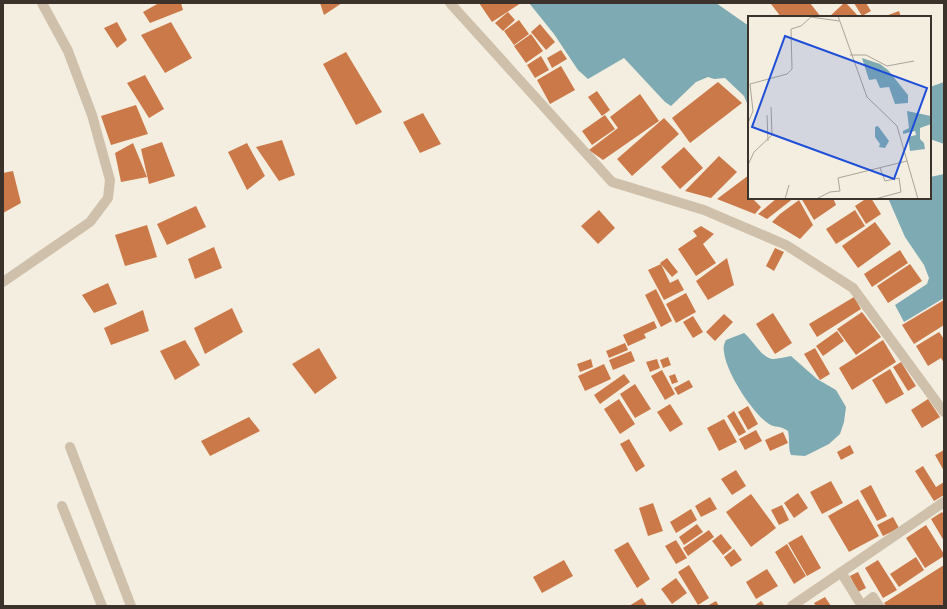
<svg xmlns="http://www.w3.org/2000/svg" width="947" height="609" viewBox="0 0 947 609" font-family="'Fira Sans',sans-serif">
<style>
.water{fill:#7eaab3}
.building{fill:#cb7948}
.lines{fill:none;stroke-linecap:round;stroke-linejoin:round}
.minor{stroke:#cec0ab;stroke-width:10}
.inset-road{fill:none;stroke:#aaa398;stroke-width:1}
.view{fill:#1d4ed8;fill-opacity:0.15;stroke:#1d4ed8;stroke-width:2}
.inset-edge{fill:none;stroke:#3b322b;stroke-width:2}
</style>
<rect width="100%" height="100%" fill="#f4eee0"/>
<path class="water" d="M529,3H716L749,26V108L744,96L725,78L714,79L708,77L696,82L671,106L665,102L624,58L588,79L578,70L554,34Z
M944,82V144L930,139V87Z
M944,174V298L904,322L895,305L927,284L929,278L924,265L905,237L888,198H930V177Z
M744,333C752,339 762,358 772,359C777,359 785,357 791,356L817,379L836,390L846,407L844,422L840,434L829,444L805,456L791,455C788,449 790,439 788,431C780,425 775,428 769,424C752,413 726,372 724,352C723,347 724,344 726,340Z"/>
<path class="building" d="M159,3H181L183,10L150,23L143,12Z
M320,3H342L324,15Z
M479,3H521L492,22Z
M773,3H810L821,17H781L771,4Z
M844,3H846L859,17H829Z
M854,3H866L871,11L862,16Z
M899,11L901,17H883Z
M508,12L515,20L503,31L495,23Z
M519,20L529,34L514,45L504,31Z
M117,22L127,40L117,48L104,28Z
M171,22L192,58L165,73L141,35Z
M540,24L555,42L546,50L531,32Z
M531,34L543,51L526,63L514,46Z
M561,50L567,59L552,68L547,58Z
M346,52L382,112L356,125L323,64Z
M541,56L549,70L535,78L527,65Z
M561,66L575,90L550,104L537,80Z
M145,75L164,109L149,118L127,83Z
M718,82L742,103L690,143L672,118Z
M597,91L610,110L602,116L588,97Z
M640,94L659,121L603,160L589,150L618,128L610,117Z
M136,105L148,134L111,145L101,116Z
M423,113L441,144L420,153L403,122Z
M605,115L615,129L592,145L582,131Z
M664,118L679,134L632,176L617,159Z
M282,140L295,175L279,181L256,147Z
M162,142L175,176L149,184L141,149Z
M133,143L147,177L121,182L115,153Z
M247,143L265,176L247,190L228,152Z
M684,147L703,168L680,189L661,167Z
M719,156L737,172L711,198L685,191Z
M13,171L21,203L3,213V173Z
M749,175V198H752L761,207L755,214L717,199Z
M777,198H794L767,219L758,214Z
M801,198H833L836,205L814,220Z
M867,198H871L881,214L866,224L855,206Z
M799,200L813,225L800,239L772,222L780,214Z
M196,206L206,227L167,245L157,224Z
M599,210L615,228L598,244L581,226Z
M855,210L865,226L836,244L826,229Z
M875,222L891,244L858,268L842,246Z
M147,225L157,257L125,266L115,235Z
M701,226L714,234L703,244L716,263L696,276L678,249L697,236L693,231Z
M214,247L222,268L195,279L188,259Z
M775,248L784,252L774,271L766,266Z
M900,250L908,263L872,287L864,274Z
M667,258L678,272L672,277L660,263Z
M727,258L734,285L708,300L696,281Z
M661,264L670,283L678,279L684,290L664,300L648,270Z
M910,264L922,281L888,303L877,286Z
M108,283L117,304L94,313L82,295Z
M656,289L672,321L661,327L645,295Z
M686,293L696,312L676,323L666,304Z
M854,297L861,309L817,337L809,324Z
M944,300V325L914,344L902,325Z
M232,308L243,332L205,354L194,328Z
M143,310L149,331L111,345L104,328Z
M862,312L881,337L856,355L837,329Z
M773,313L792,343L775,354L756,324Z
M724,314L733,322L715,341L706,332Z
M693,316L703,332L693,338L683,322Z
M654,321L657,328L644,334L646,338L628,346L623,335Z
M837,331L844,341L823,356L816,346Z
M939,332L944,339V363L941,358L928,366L916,346Z
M185,340L200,365L175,380L160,351Z
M883,340L896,362L852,390L839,368Z
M625,343L628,350L609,358L606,351Z
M319,348L337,378L315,394L292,364Z
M815,348L830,374L820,380L804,354Z
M631,351L635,361L613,370L609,360Z
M668,357L671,365L663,368L660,360Z
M591,359L593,367L580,372L577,364Z
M657,359L660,368L650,372L646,362Z
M901,362L916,386L908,391L893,367Z
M604,364L611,379L585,391L578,376Z
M890,369L904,394L886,404L872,380Z
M662,370L675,394L665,400L651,376Z
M624,374L630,382L600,404L594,395Z
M675,374L678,382L672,384L669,376Z
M689,380L693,387L678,395L674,388Z
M635,384L651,409L635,418L620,394Z
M619,399L635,424L620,434L604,409Z
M928,399L940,417L922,428L911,410Z
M670,404L683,424L670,432L657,412Z
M748,406L758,424L748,430L738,412Z
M734,411L746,432L739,436L727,416Z
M249,417L260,431L210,456L201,441Z
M724,419L737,442L719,451L707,428Z
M756,430L762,441L745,450L739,439Z
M783,432L788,443L770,451L765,440Z
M629,439L645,466L636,472L620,444Z
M850,445L854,453L841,460L837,452Z
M944,450V471L935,455Z
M923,466L936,487L944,482V495L934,501L915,471Z
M736,470L746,486L732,495L721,479Z
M831,481L843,503L822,514L810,492Z
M871,485L887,516L877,521L860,491Z
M798,493L808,508L794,518L784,503Z
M751,494L776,528L751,547L726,512Z
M710,497L717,509L701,517L695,506Z
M858,499L879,536L849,552L828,516Z
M653,503L663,531L648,536L639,508Z
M782,505L789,520L779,525L771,510Z
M691,509L697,520L676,533L670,522Z
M942,512L944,515V541L931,519Z
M893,517L899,528L883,536L877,525Z
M697,524L703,532L684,545L679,537Z
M926,525L944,554V556L925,568L906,538Z
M709,530L714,537L688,556L683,548Z
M721,534L732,548L723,555L712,541Z
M802,535L821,568L807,576L788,543Z
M676,540L687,558L676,564L665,546Z
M628,542L650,579L637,588L614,550Z
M787,544L806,576L794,584L775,552Z
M734,549L742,560L731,567L724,557Z
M916,557L924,570L899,587L890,574Z
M564,560L573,576L542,593L533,577Z
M878,560L897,590L883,598L865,568Z
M689,565L709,598L698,605L678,572Z
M944,565V606H886L884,603Z
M767,569L778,586L756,599L746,582Z
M858,572L866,588L858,592L850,576Z
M676,578L687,593L672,604L661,589Z
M825,597L831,606H816L814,603Z
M642,598L647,606H629Z
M716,601L719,606H707Z
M761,601L765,606H754Z"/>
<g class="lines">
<path class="minor" d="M450,3L612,182L704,210L786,245L853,288L944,412
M3,282L90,222L108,198L110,180L92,115L68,51L42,3
M70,447L131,606
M62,506L102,606
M841,572L862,606L873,597L879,606
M792,606L944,502"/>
</g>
<g transform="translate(748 16)">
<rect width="183" height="183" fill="#f4eee0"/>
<path d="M114,42L132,48L140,54L160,79V87L147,88L141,71L132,72L128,63L121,64ZM159,95L183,100V108L172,112V123L176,127L177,133L162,135L160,121L168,119L167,115L155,118V115L161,112ZM130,110L141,125L137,132L131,131L132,128L127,121V111Z" fill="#7eaab3"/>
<path class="inset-road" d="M90,0L119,81L149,110L170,183M102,39H118L139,50L166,45M19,99L20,125M0,107L5,95L2,68L39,58L44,53L43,13L53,10L63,1L91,5M0,149L6,136L24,119L23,91M37,183L41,169M68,183L82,176L92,175L90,162L159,145M127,183L153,176L151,162L137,165L132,152"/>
<path class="view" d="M37,20L179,72L146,163L4,111Z"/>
<rect width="183" height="183" class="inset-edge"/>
</g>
<rect width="947" height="609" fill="none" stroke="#3b322b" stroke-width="8"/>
</svg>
